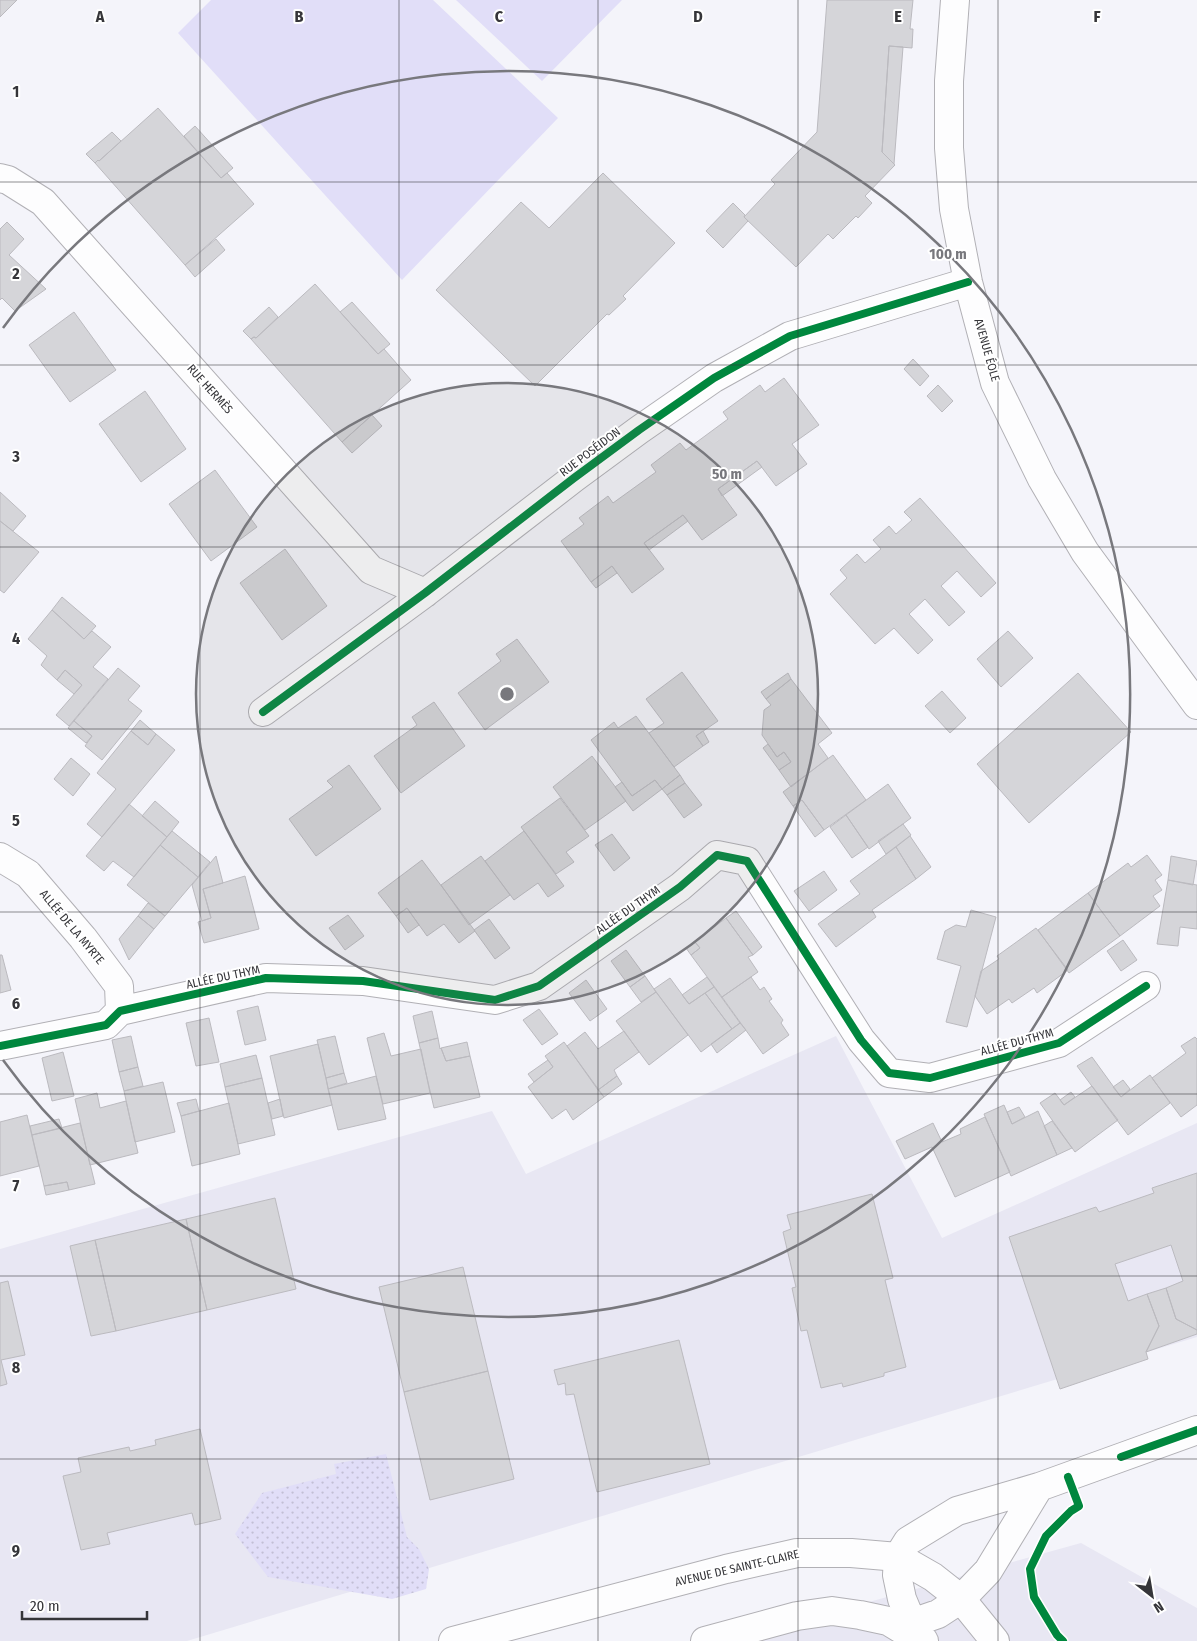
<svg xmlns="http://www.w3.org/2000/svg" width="1197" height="1641" viewBox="0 0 1197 1641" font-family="'Fira Sans Condensed',sans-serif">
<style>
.built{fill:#e8e7f3}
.grass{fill:url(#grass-dots)}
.green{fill:#e1def8}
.building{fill:#d5d5d9;stroke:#bbbabf}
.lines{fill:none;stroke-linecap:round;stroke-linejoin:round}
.street-casing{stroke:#b1b0b5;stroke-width:30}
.secondary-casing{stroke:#b1b0b5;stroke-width:30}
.street{stroke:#fdfdfe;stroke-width:28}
.secondary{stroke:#fdfdfe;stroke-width:28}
.cycleway-casing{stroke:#fff;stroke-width:11}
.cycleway{stroke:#00873e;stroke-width:8}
.grid{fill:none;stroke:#353539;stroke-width:1;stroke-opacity:0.55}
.ring{fill:none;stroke:#78787d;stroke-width:2.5}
.labels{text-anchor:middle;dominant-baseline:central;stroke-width:4;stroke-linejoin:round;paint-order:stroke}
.street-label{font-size:12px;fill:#353539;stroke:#fff}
.grid-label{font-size:16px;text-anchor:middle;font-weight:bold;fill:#353539;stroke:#fff;stroke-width:4;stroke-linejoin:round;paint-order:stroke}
.centre{fill:#78787d;stroke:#fff;stroke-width:2.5}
.ring-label{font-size:15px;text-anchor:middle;font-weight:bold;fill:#78787d;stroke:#fff;stroke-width:4;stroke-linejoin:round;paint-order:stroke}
</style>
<defs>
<pattern id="grass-dots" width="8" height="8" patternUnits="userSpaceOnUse" patternTransform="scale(1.25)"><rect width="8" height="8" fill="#e1def8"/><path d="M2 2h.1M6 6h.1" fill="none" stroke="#c2bfd5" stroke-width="1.8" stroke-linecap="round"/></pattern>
</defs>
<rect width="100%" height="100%" fill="#f4f4fa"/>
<path class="built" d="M836,1036L942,1238L1197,1123V1337L187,1641H0V1249L492,1111L526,1174Z
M1081,1543L1197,1608V1641H729Z"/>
<path class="grass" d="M386,1454L407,1537L419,1549L429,1569L426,1589L392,1599L268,1577L235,1534L262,1493L336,1474L334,1464Z"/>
<path class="green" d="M211,0H433L558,118L402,280L178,33Z
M456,0H622L542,81Z"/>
<path class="building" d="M0,0H17L0,17Z
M827,0H913L910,29H913L912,48L889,46L882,152L895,165L865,196L872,203L858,218L856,216L833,239L828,234L796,267L744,217L775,184L771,180L817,132Z
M889,46L903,47L894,164L882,152Z
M158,108L221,178L227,173L254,204L185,265L95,163L98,160L99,161Z
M195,126L233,168L221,178L184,136Z
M112,132L121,141L99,161L98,160L95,163L86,154Z
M603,173L675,243L623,296L626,299L609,315L607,314L535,386L436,290L521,202L549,228Z
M733,203L745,215L744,217L748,221L723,248L706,231Z
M7,222L24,239L9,255L46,289L15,311L2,298L0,300V229Z
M216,239L225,250L195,277L185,265Z
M315,284L378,354L384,349L411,380L342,442L251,339L254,337L256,338Z
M352,302L390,344L378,354L340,312Z
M269,307L278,317L256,338L254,337L251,339L243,331Z
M74,312L116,370L70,402L29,345Z
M913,359L929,376L920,386L904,369Z
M784,378L819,425L792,444L807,464L776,486L757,461L718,489L737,515L702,540L683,515L644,543L664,569L632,593L612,566L591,582L561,541L584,524L579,518L608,496L613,503L656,472L651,465L680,443L686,450L728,419L723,412L760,385L765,392Z
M938,385L953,401L942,412L927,396Z
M145,391L186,449L141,482L99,424Z
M372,415L382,426L352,453L342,442Z
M757,461L762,467L722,496L718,489Z
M215,470L257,527L211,561L169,504Z
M0,492L26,516L13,531L0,521Z
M920,498L996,583L981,597L957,571L941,586L965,612L949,626L925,599L909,614L933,640L918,654L894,628L875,644L830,594L847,578L840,570L857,554L865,563L881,549L873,540L889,526L896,534L912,520L904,512Z
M683,515L688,521L649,550L644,543Z
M0,521L39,552L4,593L0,590Z
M285,549L327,606L282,640L240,583Z
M612,566L617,573L596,588L591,582Z
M62,597L96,626L84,639L52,610Z
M52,610L84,639L92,631L111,647L93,667L108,679L69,726L56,715L82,685L65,670L57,680L41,665L47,656L28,639Z
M1008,631L1033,658L1001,687L977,659Z
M517,639L549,682L485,730L458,693L501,661L496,654Z
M118,668L140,686L128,700L142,711L102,760L85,746L92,736L74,721Z
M65,670L82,685L74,694L57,680Z
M682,672L718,721L696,736L703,746L674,767L649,733L664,723L646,699Z
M788,673L791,679L766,699L761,692Z
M1078,673L1131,732L1029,823L977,764Z
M791,679L832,733L818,744L828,758L791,787L779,770L791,762L784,752L777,757L762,735L764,710L771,705L766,699Z
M942,691L966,718L950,733L925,706Z
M434,702L465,746L401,793L374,756L417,725L412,717Z
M636,716L680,775L662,789L655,780L632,796L591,740L614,722L618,728Z
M140,720L156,734L148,745L131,731Z
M74,721L92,736L86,743L68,728Z
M131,731L148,745L156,734L175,750L102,837L87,824L116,789L97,773Z
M703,731L709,742L703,746L696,736Z
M768,744L777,757L784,752L791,762L779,770L763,748Z
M833,755L866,800L824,830L802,800L793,806L783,792Z
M592,756L626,801L585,830L553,787Z
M71,758L90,774L73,796L54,779Z
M349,765L381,809L316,856L289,819L333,787L327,781Z
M680,775L685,783L667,795L662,789Z
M655,780L662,789L633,811L615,787L622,782L632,796Z
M685,783L702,805L684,818L667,795Z
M888,784L911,818L869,849L846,815Z
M560,798L589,836L566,852L574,862L556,874L521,827Z
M802,800L824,830L815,837L793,806Z
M155,801L179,822L167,837L142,816Z
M129,804L167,837L134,877L113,861L104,871L86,856Z
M846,815L868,847L852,858L830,827Z
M903,824L911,835L886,854L878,841Z
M172,831L210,862L198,877L160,845Z
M524,831L564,886L548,897L538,883L514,900L485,861Z
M612,834L630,858L614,871L595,845Z
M910,836L931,867L916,879L896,847Z
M160,845L198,877L165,916L127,885Z
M896,847L916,879L872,910L876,917L836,947L818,924L860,894L850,881Z
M1147,855L1162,875L1155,880L1162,890L1153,896L1160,906L1120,936L1088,893L1128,863L1131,867Z
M216,856L223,883L203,889L211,918L202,921L192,885Z
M481,856L510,895L469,925L441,885Z
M1171,856L1197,861L1193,885L1168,880Z
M422,860L475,931L459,943L444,924L427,936L407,908L396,916L378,893Z
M824,871L837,890L809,911L794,891Z
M245,876L259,929L204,943L198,922L211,918L203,889Z
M1168,880L1197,885V929L1180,927L1178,946L1157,944Z
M1088,893L1120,936L1069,973L1038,930Z
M148,903L165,916L154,929L138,916Z
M407,908L419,925L408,933L396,916Z
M971,910L996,917L967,1027L946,1022L961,966L937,959L945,931L956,925L966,927Z
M736,911L762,947L753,955L726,918Z
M348,915L364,936L345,950L329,928Z
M138,916L154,929L129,960L119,939Z
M726,918L753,955L748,957L758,972L722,997L691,955L700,948L695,942Z
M489,919L510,948L495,959L474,930Z
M1036,928L1068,970L1037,993L1034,988L1012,1003L1009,999L987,1014L975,996L981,971L999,959L997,956Z
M1123,940L1137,960L1121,971L1107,951Z
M695,942L700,948L691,955L686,948Z
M626,950L645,976L630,987L611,961Z
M0,955H2L11,990L0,993Z
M645,976L656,992L641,1002L630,987Z
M707,977L714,987L689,1004L682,995Z
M751,977L760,990L764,987L772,999L769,1001L783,1020L781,1023L789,1035L763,1054L722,997Z
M670,978L689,1004L705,993L732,1029L701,1052L654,989Z
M586,980L607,1009L590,1021L569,993Z
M714,987L740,1023L732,1029L705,993Z
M656,992L688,1035L649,1065L616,1021Z
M258,1006L266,1040L245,1045L237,1011Z
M539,1009L558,1034L542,1045L523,1020Z
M432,1011L438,1038L419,1043L413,1016Z
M209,1018L219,1062L196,1066L186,1023Z
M740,1023L746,1030L717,1053L711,1044Z
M624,1031L639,1052L614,1070L617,1076L598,1090L567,1046L585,1032L598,1049Z
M384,1033L391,1056L421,1049L430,1093L383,1104L367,1038Z
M131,1036L138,1067L119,1072L112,1040Z
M335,1036L344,1073L326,1078L317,1040Z
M1195,1037L1197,1039V1105L1181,1117L1152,1078L1186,1053L1181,1046Z
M438,1038L440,1049L441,1048L446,1061L470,1056L480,1097L434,1108L419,1043Z
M467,1042L470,1056L446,1061L441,1048Z
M564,1042L604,1097L573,1120L566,1109L552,1119L528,1087L553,1067L545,1056Z
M318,1044L332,1105L284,1118L270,1056Z
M63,1052L74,1096L52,1101L42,1058Z
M256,1055L262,1078L225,1087L220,1064Z
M1092,1057L1121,1097L1150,1075L1170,1103L1128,1135L1077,1066Z
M548,1060L553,1067L534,1082L528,1074Z
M138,1067L143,1086L124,1091L119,1072Z
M344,1073L347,1083L328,1089L326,1078Z
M376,1076L386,1119L338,1130L328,1089Z
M617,1076L622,1084L604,1097L598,1090Z
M262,1078L275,1135L238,1144L225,1087Z
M1123,1080L1130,1089L1121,1097L1113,1087Z
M163,1082L175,1132L135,1142L124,1091Z
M1092,1086L1118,1120L1075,1152L1040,1103L1055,1093L1064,1105Z
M1071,1092L1075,1097L1064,1105L1060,1100Z
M97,1093L100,1108L126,1101L138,1153L90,1165L75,1099Z
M196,1099L199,1111L181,1116L177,1103Z
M280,1099L283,1116L272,1119L268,1103Z
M229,1103L240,1154L192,1166L181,1116Z
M1004,1105L1012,1124L1038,1111L1057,1155L1011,1176L984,1114Z
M1019,1107L1025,1117L1012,1124L1007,1112Z
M27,1115L39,1166L0,1176V1122Z
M985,1117L1010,1172L955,1197L932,1147L905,1159L896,1141L933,1123L942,1142L961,1134L960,1129Z
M59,1119L62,1128L32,1135L30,1126Z
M1052,1121L1072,1148L1057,1155L1044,1126Z
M80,1123L95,1184L69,1190L67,1182L44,1186L32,1135Z
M1197,1173V1330L1176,1319L1166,1288L1183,1281L1171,1245L1115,1264L1128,1301L1147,1294L1159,1326L1146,1352L1148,1359L1060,1389L1009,1237L1096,1207L1099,1212L1154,1193L1152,1188Z
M67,1182L69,1190L46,1195L44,1186Z
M872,1194L893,1278L885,1280L906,1367L884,1373V1376L843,1387L842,1383L821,1388L807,1330L801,1331L792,1288L796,1287L783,1232L791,1229L787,1215Z
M275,1198L296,1289L207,1310L186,1219Z
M186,1219L207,1310L116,1331L95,1240Z
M95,1240L116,1331L91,1336L70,1246Z
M463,1267L488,1371L404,1392L379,1287Z
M8,1281L25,1355L1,1360L7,1384L0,1386V1283Z
M1166,1288L1176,1319L1197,1330V1334L1146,1352L1159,1326L1147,1294Z
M679,1340L710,1464L597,1492L574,1394L566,1395L565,1383L558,1385L554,1370Z
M488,1371L514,1479L430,1500L404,1392Z
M200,1429L221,1519L195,1525L192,1513L107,1533L110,1544L81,1550L63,1476L81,1472L78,1458L129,1447L130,1451L156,1445L155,1440Z"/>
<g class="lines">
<defs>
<path id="street" d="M955,0L949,81V148L954,209L968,282L995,383L1042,479L1085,552L1197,705
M0,178L8,180L43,202L371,570L425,593
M263,712L425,593L574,478L639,430L714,378L790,336L968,282
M0,857L28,874L83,938L119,986L120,1011
M0,1046L106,1025L120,1011L266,978L363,981L495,1000L539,986L680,887L717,855L747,861L861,1040L889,1073L930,1078L1059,1043L1146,986
M896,1622L912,1623L938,1614L961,1599L988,1571L1039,1487
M924,1641L912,1623L902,1599L897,1575L898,1557L908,1541L957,1511L1039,1487L1197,1430"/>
<path id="secondary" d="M453,1641L726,1569L797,1553H851L898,1557L933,1577L961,1599L995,1641
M705,1641L797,1616L832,1611L860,1615L888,1621L921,1641"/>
</defs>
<use href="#street" class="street-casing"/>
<use href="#secondary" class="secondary-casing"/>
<use href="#street" class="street"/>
<use href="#secondary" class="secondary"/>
<defs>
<path id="cycleway" d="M263,712L425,593L574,478L639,430L714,378L790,336L968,282
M0,1046L106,1025L120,1011L266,978L363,981L495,1000L539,986L680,887L717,855L747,861L861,1040L889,1073L930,1078L1059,1043L1146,986
M1121,1457L1197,1430
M1063,1641L1057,1635L1034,1597L1030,1569L1046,1536L1071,1511L1079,1506L1068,1477"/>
</defs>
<use href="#cycleway" class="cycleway-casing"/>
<use href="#cycleway" class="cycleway"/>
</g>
<path class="grid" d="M200,0V1641M399,0V1641M598,0V1641M798,0V1641M998,0V1641M0,182H1197M0,365H1197M0,547H1197M0,729H1197M0,912H1197M0,1094H1197M0,1276H1197M0,1459H1197"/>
<circle cx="507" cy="694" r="311" fill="#78787d" fill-opacity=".12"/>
<g class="ring">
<circle cx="507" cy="694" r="311"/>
<path d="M3 328A623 623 0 1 1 3 1060"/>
</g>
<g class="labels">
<g class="street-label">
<text transform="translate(987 350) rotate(74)">AVENUE ÉOLE</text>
<text transform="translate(210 389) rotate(48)">RUE HERMÈS</text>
<text transform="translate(590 452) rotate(-37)">RUE POSÉIDON</text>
<text transform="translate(628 910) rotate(-35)">ALLÉE DU THYM</text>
<text transform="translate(72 927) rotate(50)">ALLÉE DE LA MYRTE</text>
<text transform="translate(223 977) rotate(-12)">ALLÉE DU THYM</text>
<text transform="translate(1017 1042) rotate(-15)">ALLÉE DU THYM</text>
<text transform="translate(737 1568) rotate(-13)">AVENUE DE SAINTE-CLAIRE</text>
</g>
</g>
<g class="grid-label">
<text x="100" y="22">A</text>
<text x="299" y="22">B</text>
<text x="499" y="22">C</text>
<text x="698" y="22">D</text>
<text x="898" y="22">E</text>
<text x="1097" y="22">F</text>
<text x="16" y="97">1</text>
<text x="16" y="279">2</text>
<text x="16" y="462">3</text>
<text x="16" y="644">4</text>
<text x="16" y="826">5</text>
<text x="16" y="1009">6</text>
<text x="16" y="1191">7</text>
<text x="16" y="1373">8</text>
<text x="16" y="1556">9</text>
</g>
<circle cx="507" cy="694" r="8" class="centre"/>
<g class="ring-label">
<text x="948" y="259">100 m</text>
<text x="727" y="479">50 m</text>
</g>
<g transform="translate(1152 1596) rotate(149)" stroke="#ffffff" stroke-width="4" paint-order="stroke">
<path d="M0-4L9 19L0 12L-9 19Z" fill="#353539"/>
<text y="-8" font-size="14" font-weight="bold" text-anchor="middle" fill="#353539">N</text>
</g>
<path d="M22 1611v8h125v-8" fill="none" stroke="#353539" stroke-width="2.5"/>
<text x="30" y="1611" font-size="15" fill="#353539" stroke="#ffffff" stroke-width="4" paint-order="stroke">20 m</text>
</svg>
